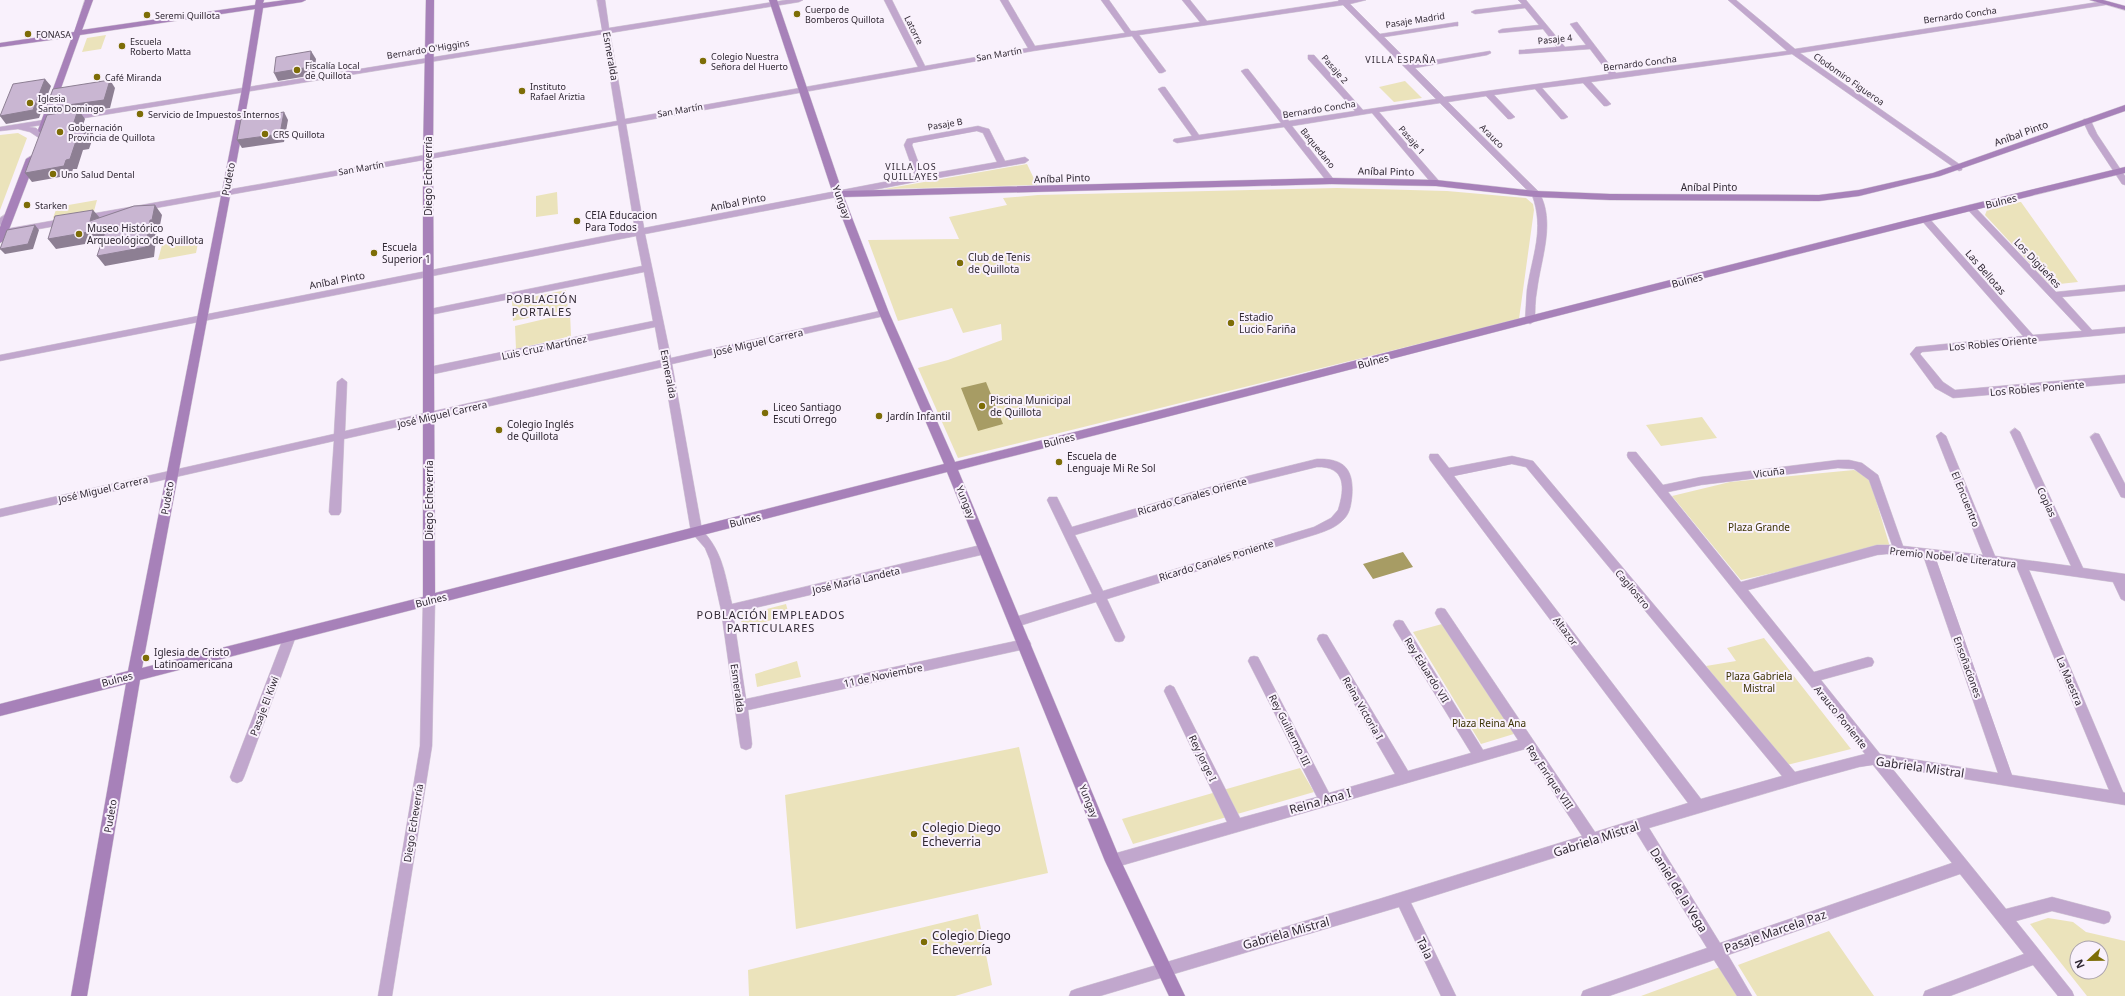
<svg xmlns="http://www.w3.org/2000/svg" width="2125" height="996" viewBox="0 0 2125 996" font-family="'Noto Sans',sans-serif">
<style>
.green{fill:#ebe3bb;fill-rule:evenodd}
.water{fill:#a79c64}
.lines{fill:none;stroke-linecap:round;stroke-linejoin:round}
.street-casing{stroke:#d5cdd8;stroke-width:1}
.secondary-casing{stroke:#d5cdd8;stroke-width:1}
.street{fill:#c1a7cd;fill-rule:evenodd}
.secondary{fill:#a781b9;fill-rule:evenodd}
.shaded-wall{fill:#8d7f93}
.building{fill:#c9b6d2;stroke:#8d7f93}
.poi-dot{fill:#7d6d07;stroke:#f9f1fc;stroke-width:1.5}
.labels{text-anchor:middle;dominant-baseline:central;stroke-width:4;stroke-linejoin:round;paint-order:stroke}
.far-poi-label{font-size:9px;fill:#302833;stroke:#f9f1fc;text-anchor:start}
.far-street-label{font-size:9px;fill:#302833;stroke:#f9f1fc}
.far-neighbourhood-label{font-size:9px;letter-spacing:1px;fill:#302833;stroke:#f9f1fc}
.street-label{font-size:10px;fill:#302833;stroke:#f9f1fc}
.poi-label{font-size:10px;fill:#302833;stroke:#f9f1fc;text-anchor:start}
.park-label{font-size:10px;fill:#3c3304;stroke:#f9f1fc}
.neighbourhood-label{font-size:11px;letter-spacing:1px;fill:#302833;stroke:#f9f1fc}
.near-street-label{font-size:12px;fill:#302833;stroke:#f9f1fc}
.near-poi-label{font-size:12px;fill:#302833;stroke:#f9f1fc;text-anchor:start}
</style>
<rect width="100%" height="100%" fill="#f9f1fc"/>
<path class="green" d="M106,35L101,49L82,52L87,38Z
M1405,81L1422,98L1394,102L1379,87Z
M18,133L27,138L0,210V135Z
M1027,164L1037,185L884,189Z
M1337,188L1447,191L1526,198L1533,204L1534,210L1519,319L958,458L918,368L948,360L1002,340L1001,324L963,333L952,308L898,321L868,240L959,239L949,217L1007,205L1003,198L1038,195Z
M557,192L558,214L536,217V196Z
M97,200L94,211L53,218L57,207Z
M2020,202H2021L2078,282L2050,285L1985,215L1987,210Z
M199,238L196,253L158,260L162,245Z
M566,290L568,310L513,321L512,301Z
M570,313L571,336L516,349L515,326Z
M1702,417L1717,438L1661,446L1646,425Z
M1854,470L1869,477L1890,547L1741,580L1672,496L1730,482Z
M786,604L789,615L743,628L740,616Z
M1442,624L1517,733L1481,744L1413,632Z
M1764,638L1851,749L1787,765L1706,666L1736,661L1727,648Z
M797,661L801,677L757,687L755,674Z
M1019,747L1048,873L796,929L785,795Z
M1300,768L1314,792L1133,844L1122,819Z
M978,914L992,985L955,996H749L748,970Z
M2048,918L2073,922L2086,932L2125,941V996H2087L2030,924ZM2077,948H2101V972H2077Z
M1829,931L1874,996H1757L1738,965Z
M1720,967L1738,996H1641Z"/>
<path class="water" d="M986,382L1003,424L978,431L961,388Z
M1403,552L1413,567L1373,579L1363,564Z"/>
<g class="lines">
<defs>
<path id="street" d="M597,0H605L609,28L786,0H803L799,2L610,33L625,119L918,67L884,0H892L925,66L1028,48L1000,0H1008L1035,46L1125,33L1101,0H1109L1131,31H1136L1200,22L1182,0H1190L1207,21L1339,1L1338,0H1366L1350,4L1380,34L1458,22V26H1455L1384,37L1411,64L1490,51L1491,53L1487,55L1415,68L1444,97L1609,74L1590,49L1519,54V50H1522L1557,47L1543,29L1499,33L1498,31L1502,29L1539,25L1525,8L1475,14L1471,12L1475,10L1522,4L1518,0H1526L1565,47L1586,45L1570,24L1577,22L1616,73L1787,51L1728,0H1736L1795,49L2105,1L2109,3L2105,5L1800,53L1962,166V170L1959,171L1792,54L1591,82L1611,104L1607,106H1604L1583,83L1542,88L1568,117L1564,119H1561L1535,89L1494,95L1515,117L1511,119H1508L1486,96L1448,102L1539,192C1556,222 1541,258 1537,290C1535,300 1535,311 1535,321L1530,324L1525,321C1526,311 1526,300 1527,290C1532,255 1545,230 1532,195L1440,103L1379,112L1439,181V185H1433L1372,113L1292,126L1335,181L1331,184L1328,183L1284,127L1177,143L1173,141L1174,139L1192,136L1158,89L1162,87H1165L1199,135L1281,123L1241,71L1245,69H1248L1289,121L1355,111L1308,59V55H1314L1363,110L1436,99L1343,5L1139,35L1166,71L1162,73H1159L1132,36L1033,51L626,124L644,228L915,176L904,145L907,139L978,126L989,129L1005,161L1025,157L1029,160L1025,163L920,181L645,234L671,358L884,310L889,313L884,316L672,364L702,530C723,552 725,575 732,604L985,544L989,546L991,549L989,552L985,554L733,613L746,699L1025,639L1029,640L1031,644L1029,648L1025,649L748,710L752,744L751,748L746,750L741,748L740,744L721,610L710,560L705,548L691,532L663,367L344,439L341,512L339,515H331L329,512L334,441L0,517V509L334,434L337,382L342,378L347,382L345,431L661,360L655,327L429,375L424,371L429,367L653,321L644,272L430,315L425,312L430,309L642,266L636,236L0,361V355L635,230L618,125L0,236V230L617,121L603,34L29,127L36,128L42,134V138H39L30,132L18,129L0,131V127L602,30ZM977,131L983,133L997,162L923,175L912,145L913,143Z
M2084,119H2090L2091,121L2097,134L2125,176V185L2122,184L2089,134L2083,121Z
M1971,205L1974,206L2056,292L2125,285V291L2062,297L2092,330L2125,327V333L1922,352L1920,354L1943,382L1955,390L2125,375V383L1953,398L1935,388L1910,354L1916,347L2023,336L1922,221V217H1928L2033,335L2082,331L1968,210V206Z
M10,211L13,212V216L0,225V218Z
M2015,428L2020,432L2083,568L2125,574V601L2121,599L2113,582L2029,570L2123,792L2125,793V805L1891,767L2006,909L2052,897L2109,912L2111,917L2109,922L2104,924L2052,911L2016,921L2072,991L2074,996H2058L2033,965L1950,996H1923L1925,991L1930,989L2024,954L1960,874L1728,955L1752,996H1737L1714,960L1609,996H1581L1583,991L1588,989L1707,948L1636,832L1411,903L1456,996H1441L1399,907L1100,996H1069L1071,991L1076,989L1379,899L1582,836L1525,749L1113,868L1108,866L1106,861L1108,856L1113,854L1227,822L1164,691L1166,687L1170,685L1174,687L1240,818L1317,797L1248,661L1250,657L1254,656L1258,657L1329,793L1395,774L1319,643L1317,639L1319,635L1323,634L1327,635L1408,771L1471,753L1395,629L1393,625L1395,621L1399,620L1403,621L1483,750L1518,740L1437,617L1435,613L1437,609L1441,608L1445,609L1595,832L1688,803L1430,460L1429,457L1430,454H1438L1449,468L1512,456L1533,461L1795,772L1865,754L1628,458L1627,455L1628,452H1636L1663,485L1701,477L1838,460H1849L1862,463L1878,475L1903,546L1983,555L1936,436L1941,432L1946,436L1995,556L2071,566L2010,432ZM1512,464L1526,467L1782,776L1701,799L1454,476ZM1838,468L1854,469L1869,480L1892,545H1877L1741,582L1668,492L1701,485ZM1887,554L1924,558L1998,773L1880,754L1821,680L1872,666L1874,662L1872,658L1868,657L1814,672L1748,590L1877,555ZM1936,559L2017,568L2109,790L2012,775ZM1873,765L1952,863L1720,943L1649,828L1804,782L1859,767Z
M2095,433L2099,434L2125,484V498L2121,497L2090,437Z
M1317,459C1345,458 1354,470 1352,496C1351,505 1350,513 1344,519C1337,527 1326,531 1317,534L1107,599L1125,637L1123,641L1119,642L1115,641L1096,602L1016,627L1012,626L1010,622L1012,618L1092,594L1047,500L1049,497H1057L1072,527L1248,476ZM1317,467C1346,466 1345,488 1338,510L1331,518L1314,527L1103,591L1075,535L1248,484Z
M429,596L433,598L435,601L432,746L392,996H378L420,746L423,601L425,598Z
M290,631L294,632L296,636L244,777L242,781L237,783L232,781L230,777L284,636L286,632Z"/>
<path id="secondary" d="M85,0H93L82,30L255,5L256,0H264L263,3L286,0H306L302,2L263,8L250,89L142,668L423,597V156L426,0H434L433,156L435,593L944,464L879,313L833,194L769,0H777L842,191L1331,178L1436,180L1536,191L1610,194L1819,195L1859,190L1933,173L2125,105V111L1940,176L1859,196L1819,201L1610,200L1536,197L1436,186L1331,184L844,197L889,313L955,462C1345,365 1734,261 2125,167V173C1735,267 1347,372 958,470L1119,857L1185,996H1169L1105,861L947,472L140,680L87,996H71L126,684L0,716V704L128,671L242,89L255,9L80,35L46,130L45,132H39L38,130L72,37L0,47V43L74,32Z
M2090,0H2103L2125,6V10Z
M31,156L36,159L5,240L0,243V227L26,159Z"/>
</defs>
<use href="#street" class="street-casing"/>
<use href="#secondary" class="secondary-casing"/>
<use href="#street" class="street"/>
<use href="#secondary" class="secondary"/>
</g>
<path class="shaded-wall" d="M311,51L316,59L314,75L278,81L274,73Z
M45,79L51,86L39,118L6,124L0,116Z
M110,80L115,88L110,108L80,112L85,119L79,137L52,116L46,108Z
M284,112L288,120L284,142L242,148L237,140Z
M87,125L94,135L89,149L83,150L77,169H73L71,175L32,182L25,173L66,160L76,141Z
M155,205L162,215L159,230H157L154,257L105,266L97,256L150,220Z
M93,210L101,219L106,229L114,239L56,249L48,239Z
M35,225L39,230L33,249L5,254L0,249Z"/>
<path class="building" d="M311,51L310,67L274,73L276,57Z
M45,79L33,110L0,116L13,84Z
M110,80L104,100L46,108L53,89Z
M78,110L72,128L87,125L82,140L76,141L70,159L66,160L64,166L25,173L47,115Z
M284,112L280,134L237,140L241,119Z
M155,205L152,220H150L146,247L97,256L106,229L48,239L55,216L93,210L90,221L134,206Z
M35,225L28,244L0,249L7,230Z"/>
<g class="poi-dot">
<circle cx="797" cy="14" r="4"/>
<circle cx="147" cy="15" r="4"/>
<circle cx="28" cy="34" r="4"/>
<circle cx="122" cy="46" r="4"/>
<circle cx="703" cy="61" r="4"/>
<circle cx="297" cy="70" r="4"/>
<circle cx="97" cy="77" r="4"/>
<circle cx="522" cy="91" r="4"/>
<circle cx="30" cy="103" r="4"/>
<circle cx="140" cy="114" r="4"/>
<circle cx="60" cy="132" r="4"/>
<circle cx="265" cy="134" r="4"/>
<circle cx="53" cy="174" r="4"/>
<circle cx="27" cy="205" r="4"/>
<circle cx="577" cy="221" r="4"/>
<circle cx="79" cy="234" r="4"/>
<circle cx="374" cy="253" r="4"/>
<circle cx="960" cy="263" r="4"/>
<circle cx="1231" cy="323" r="4"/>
<circle cx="982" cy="406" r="4"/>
<circle cx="765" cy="413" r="4"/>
<circle cx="879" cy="416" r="4"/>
<circle cx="499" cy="430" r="4"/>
<circle cx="1059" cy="462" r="4"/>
<circle cx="146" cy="658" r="4"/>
<circle cx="914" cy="834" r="4"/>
<circle cx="924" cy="942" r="4"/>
</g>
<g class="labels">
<g class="far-poi-label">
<text x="805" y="9">Cuerpo de<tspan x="805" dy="10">Bomberos Quillota</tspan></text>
<text x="155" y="15">Seremi Quillota</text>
<text x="36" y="34">FONASA</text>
<text x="130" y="41">Escuela<tspan x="130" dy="10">Roberto Matta</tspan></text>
<text x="711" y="56">Colegio Nuestra<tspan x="711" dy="10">Señora del Huerto</tspan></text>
<text x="305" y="65">Fiscalía Local<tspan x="305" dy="10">de Quillota</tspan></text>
<text x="105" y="77">Café Miranda</text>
<text x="530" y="86">Instituto<tspan x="530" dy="10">Rafael Ariztia</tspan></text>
<text x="38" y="98">Iglesia<tspan x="38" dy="10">Santo Domingo</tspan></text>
<text x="148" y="114">Servicio de Impuestos Internos</text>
<text x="68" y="127">Gobernación<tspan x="68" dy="10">Provincia de Quillota</tspan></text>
<text x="273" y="134">CRS Quillota</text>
<text x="61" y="174">Uno Salud Dental</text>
<text x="35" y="205">Starken</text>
</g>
<g class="far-street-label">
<text transform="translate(1960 15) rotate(-8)">Bernardo Concha</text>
<text transform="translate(1415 20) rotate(-9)">Pasaje Madrid</text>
<text transform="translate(914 30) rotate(64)">Latorre</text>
<text transform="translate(1555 39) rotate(-6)">Pasaje 4</text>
<text transform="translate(428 49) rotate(-9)">Bernardo O'Higgins</text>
<text transform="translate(999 54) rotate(-10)">San Martín</text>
<text transform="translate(1640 63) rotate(-7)">Bernardo Concha</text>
<text transform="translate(1335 69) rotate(49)">Pasaje 2</text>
<text transform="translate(1849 79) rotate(35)">Clodomiro Figueroa</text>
<text transform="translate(1319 109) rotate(-9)">Bernardo Concha</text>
<text transform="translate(680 110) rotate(-10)">San Martín</text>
<text transform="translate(945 124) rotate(-10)">Pasaje B</text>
<text transform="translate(1492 136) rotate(45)">Arauco</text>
<text transform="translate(1412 140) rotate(49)">Pasaje 1</text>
<text transform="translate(1318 148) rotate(51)">Baquedano</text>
<text transform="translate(361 168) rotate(-10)">San Martín</text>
</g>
<g class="far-neighbourhood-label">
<text x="1401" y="59">VILLA ESPAÑA</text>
<text x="911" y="166">VILLA LOS<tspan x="911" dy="10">QUILLAYES</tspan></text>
</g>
<g class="street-label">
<text transform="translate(611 56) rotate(80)">Esmeralda</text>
<text transform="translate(2021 133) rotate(-20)">Aníbal Pinto</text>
<text transform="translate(1386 171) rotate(1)">Aníbal Pinto</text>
<text transform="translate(428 176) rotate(-90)">Diego Echeverría</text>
<text transform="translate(1062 178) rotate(-2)">Aníbal Pinto</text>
<text transform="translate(228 179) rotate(-79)">Pudeto</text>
<text x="1709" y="187">Aníbal Pinto</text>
<text transform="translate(2001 201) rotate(-14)">Bulnes</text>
<text transform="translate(738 202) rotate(-11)">Aníbal Pinto</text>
<text transform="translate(842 202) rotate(70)">Yungay</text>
<text transform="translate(2038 263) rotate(47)">Los Digüeñes</text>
<text transform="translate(1986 272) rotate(49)">Las Bellotas</text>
<text transform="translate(337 280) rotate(-11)">Aníbal Pinto</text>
<text transform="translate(1687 280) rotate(-15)">Bulnes</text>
<text transform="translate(758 342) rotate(-13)">José Miguel Carrera</text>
<text transform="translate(1993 343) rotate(-5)">Los Robles Oriente</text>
<text transform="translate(544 347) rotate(-12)">Luis Cruz Martínez</text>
<text transform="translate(1373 361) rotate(-15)">Bulnes</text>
<text transform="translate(669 374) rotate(79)">Esmeralda</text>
<text transform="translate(2037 388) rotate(-5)">Los Robles Poniente</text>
<text transform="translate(442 414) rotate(-13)">José Miguel Carrera</text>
<text transform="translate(1059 440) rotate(-14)">Bulnes</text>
<text transform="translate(1769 472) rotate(-7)">Vicuña</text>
<text transform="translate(103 489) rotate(-13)">José Miguel Carrera</text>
<text transform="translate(1192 496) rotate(-16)">Ricardo Canales Oriente</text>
<text transform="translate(167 498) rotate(-80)">Pudeto</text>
<text transform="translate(1966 499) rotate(68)">El Encuentro</text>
<text transform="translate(429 500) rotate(-90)">Diego Echeverría</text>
<text transform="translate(966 502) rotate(68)">Yungay</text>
<text transform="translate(2047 502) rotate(65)">Coplas</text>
<text transform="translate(745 520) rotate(-14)">Bulnes</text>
<text transform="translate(1953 557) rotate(6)">Premio Nobel de Literatura</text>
<text transform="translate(1216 560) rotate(-17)">Ricardo Canales Poniente</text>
<text transform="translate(856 580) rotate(-13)">José María Landeta</text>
<text transform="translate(1633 589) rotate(50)">Cagliostro</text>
<text transform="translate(431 600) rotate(-14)">Bulnes</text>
<text transform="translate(1566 631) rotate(53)">Altazor</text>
<text transform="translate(1968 667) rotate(70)">Ensoñaciones</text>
<text transform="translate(1427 670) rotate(58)">Rey Eduardo VII</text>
<text transform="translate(883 675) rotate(-12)">11 de Noviembre</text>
<text transform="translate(117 679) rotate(-15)">Bulnes</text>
<text transform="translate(2070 681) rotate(67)">La Maestra</text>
<text transform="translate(738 688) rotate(82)">Esmeralda</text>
<text transform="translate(264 706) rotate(-69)">Pasaje El Kiwi</text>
<text transform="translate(1363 708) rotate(60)">Reina Victoria I</text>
<text transform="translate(1841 717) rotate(51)">Arauco Poniente</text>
<text transform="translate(1290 730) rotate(63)">Rey Guillermo III</text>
<text transform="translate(1203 758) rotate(64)">Rey Jorge I</text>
<text transform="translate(1550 777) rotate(56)">Rey Enrique VIII</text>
<text transform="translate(1089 801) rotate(68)">Yungay</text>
<text transform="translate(110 816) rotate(-80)">Pudeto</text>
<text transform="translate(413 823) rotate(-81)">Diego Echeverría</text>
</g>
<g class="poi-label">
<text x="585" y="215">CEIA Educacion<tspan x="585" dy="12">Para Todos</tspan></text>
<text x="87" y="228">Museo Histórico<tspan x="87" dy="12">Arqueológico de Quillota</tspan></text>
<text x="382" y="247">Escuela<tspan x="382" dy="12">Superior 1</tspan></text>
<text x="968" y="257">Club de Tenis<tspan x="968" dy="12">de Quillota</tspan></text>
<text x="1239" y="317">Estadio<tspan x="1239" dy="12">Lucio Fariña</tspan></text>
<text x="990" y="400">Piscina Municipal<tspan x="990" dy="12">de Quillota</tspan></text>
<text x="773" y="407">Liceo Santiago<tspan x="773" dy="12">Escuti Orrego</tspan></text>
<text x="887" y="416">Jardín Infantil</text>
<text x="507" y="424">Colegio Inglés<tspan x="507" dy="12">de Quillota</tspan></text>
<text x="1067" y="456">Escuela de<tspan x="1067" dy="12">Lenguaje Mi Re Sol</tspan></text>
<text x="154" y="652">Iglesia de Cristo<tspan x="154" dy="12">Latinoamericana</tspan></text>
</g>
<g class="park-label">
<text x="1759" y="527">Plaza Grande</text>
<text x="1759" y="676">Plaza Gabriela<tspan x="1759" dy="12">Mistral</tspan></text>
<text x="1489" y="723">Plaza Reina Ana</text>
</g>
<g class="neighbourhood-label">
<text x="542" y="298">POBLACIÓN<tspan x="542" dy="13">PORTALES</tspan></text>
<text x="771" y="614">POBLACIÓN EMPLEADOS<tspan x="771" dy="13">PARTICULARES</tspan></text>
</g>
<g class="near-street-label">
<text transform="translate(1920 767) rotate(8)">Gabriela Mistral</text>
<text transform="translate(1320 801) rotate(-16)">Reina Ana I</text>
<text transform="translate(1596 839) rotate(-18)">Gabriela Mistral</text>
<text transform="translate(1679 890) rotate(58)">Daniel de la Vega</text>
<text transform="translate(1775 931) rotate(-19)">Pasaje Marcela Paz</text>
<text transform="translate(1286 933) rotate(-16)">Gabriela Mistral</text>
<text transform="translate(1425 948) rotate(64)">Tala</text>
</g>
<g class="near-poi-label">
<text x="922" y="827">Colegio Diego<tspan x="922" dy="14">Echeverria</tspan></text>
<text x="932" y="935">Colegio Diego<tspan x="932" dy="14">Echeverría</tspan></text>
</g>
</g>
<g transform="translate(2089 960) rotate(248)"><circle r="19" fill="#f9f1fc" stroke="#a9a1ac"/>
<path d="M0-3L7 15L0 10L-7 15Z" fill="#7d6d07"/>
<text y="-6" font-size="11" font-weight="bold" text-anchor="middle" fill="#302833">N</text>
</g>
</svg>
